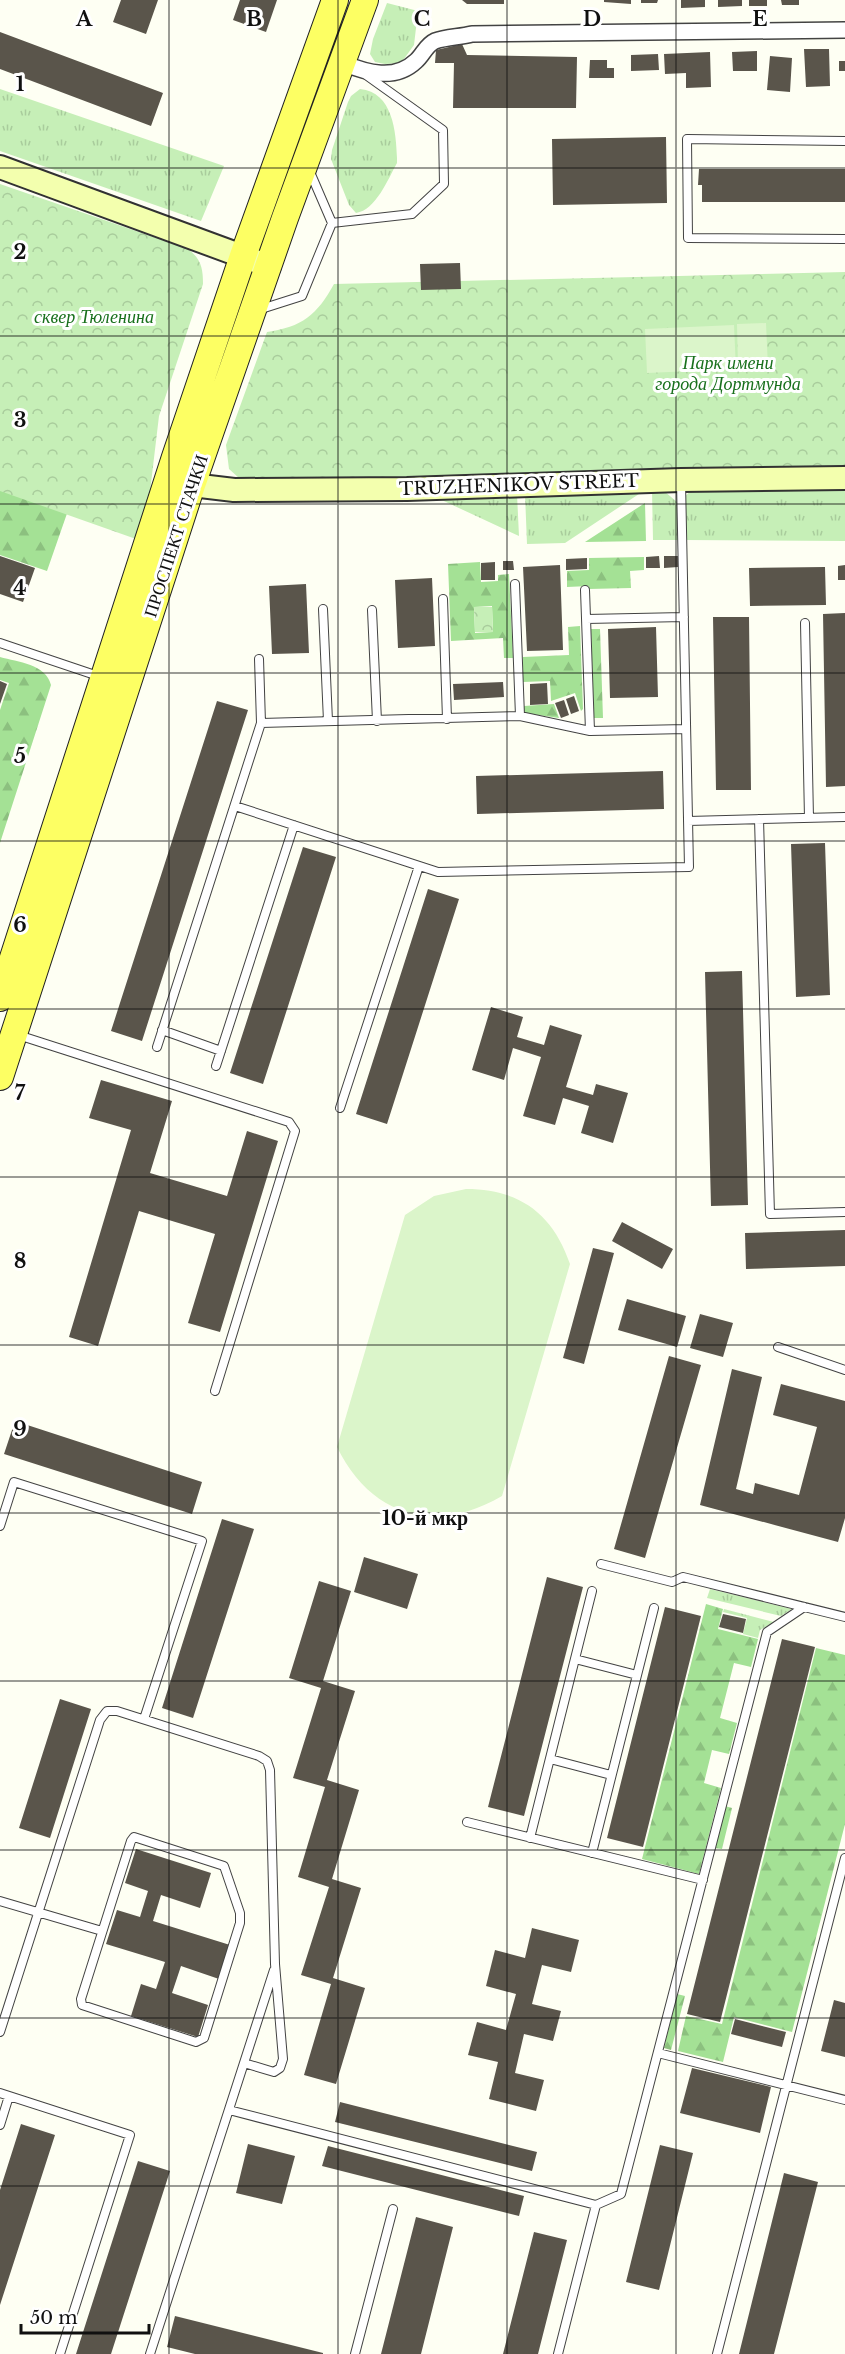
<svg xmlns="http://www.w3.org/2000/svg" width="845" height="2354" viewBox="0 0 845 2354" font-family="'Libre Baskerville',serif">
<style>
.grass{fill:url(#grass-tufts)}
.forest{fill:url(#forest-firs);fill-rule:evenodd}
.park{fill:url(#park-crowns)}
.pitch{fill:#dbf5ca}
.building{fill:#5a554b}
.lines{fill:none;stroke-linecap:round;stroke-linejoin:round}
.lane-casing{stroke:#434343;stroke-width:10}
.street-casing{stroke:#434343;stroke-width:18}
.secondary-casing{stroke:#323232;stroke-width:26}
.primary-casing{stroke:#212121;stroke-width:28}
.lane{stroke:#fff;stroke-width:8}
.street{stroke:#fff;stroke-width:15}
.secondary{stroke:#f3ffae;stroke-width:22}
.primary{stroke:#fdff63;stroke-width:26}
.grid{fill:none;stroke:#101010;stroke-width:1.5;stroke-opacity:0.55}
.labels{text-anchor:middle;dominant-baseline:central;stroke-width:6;stroke-linejoin:round;paint-order:stroke}
.park-label{font-size:18px;font-style:italic;fill:#18701c;stroke:#fff}
.street-label{font-size:18px;fill:#101010;stroke:#fff}
.neighbourhood-label{font-size:20px;font-weight:bold;fill:#101010;stroke:#fff}
.grid-label{font-size:20px;text-anchor:middle;font-weight:bold;fill:#101010;stroke:#fff;stroke-width:6;stroke-linejoin:round;paint-order:stroke}
</style>
<defs>
<pattern id="grass-tufts" width="24" height="20" patternUnits="userSpaceOnUse" patternTransform="scale(1.5)"><rect width="24" height="20" fill="#c6efb7"/><path d="M3 7l-1-3M5 7V3M7 7l1-3M15 17l-1-3M17 17v-4M19 17l1-3" fill="none" stroke="#a9cc9c"/></pattern>
<pattern id="forest-firs" width="22" height="20" patternUnits="userSpaceOnUse" patternTransform="scale(1.5)"><rect width="22" height="20" fill="#a4e195"/><path d="M5 1l3.5 6h-7zM16 11l3.5 6h-7z" fill="#8cc07f"/></pattern>
<pattern id="park-crowns" width="20" height="18" patternUnits="userSpaceOnUse" patternTransform="scale(1.5)"><rect width="20" height="18" fill="#c6efb7"/><path d="M2 6a3 3 0 1 1 6 0M12 15a3 3 0 1 1 6 0" fill="none" stroke="#a9cc9c"/></pattern>
</defs>
<rect width="100%" height="100%" fill="#fefff3"/>
<path class="grass" d="M387,3L418,11L414,45L401,63L385,64L375,62L370,54L373,39Z
M0,89L224,166L201,221L0,151Z
M360,89C393,92 396,132 397,158V163C388,179 376,210 356,213L349,205L331,159L332,150L348,102L351,96Z
M845,488V541L684,540V497L692,490Z
M645,490L565,543L527,544L525,494Z
M652,490L664,491L677,502L678,540H653Z
M517,494L519,536L431,495Z
M710,1589L792,1609L781,1616L707,1598Z
M724,1609L774,1622L760,1630L758,1638L743,1634L747,1618L723,1612Z"/>
<path class="forest" d="M0,475L71,502L47,571L0,555Z
M645,503L646,541L585,542Z
M644,557V570L630,571L631,588L589,589V586L567,587V571L589,570V558Z
M480,562L481,582L498,581V575L509,574L513,658H504L503,638L451,641L448,564ZM492,606L493,632L475,633L474,607Z
M580,626L583,709L581,711L575,693L551,701L550,681L523,682V657L569,655L568,627Z
M591,629H600L603,718H594Z
M0,657C18,662 46,664 51,685L0,843V710L9,683L0,680Z
M554,704L559,718L524,713V706Z
M706,1604L723,1609L718,1629L758,1639L751,1667L734,1663L720,1718L737,1723L729,1754L712,1750L704,1783L721,1788L699,1874L642,1859Z
M816,1648L845,1655V1824L792,2032L734,2017L723,2062L678,2051L686,2016L722,2024Z
M725,1806L732,1808L722,1849L714,1848Z
M677,1994L685,1996L671,2050L664,2048Z"/>
<path class="park" d="M0,184L188,249C201,259 203,268 203,284L159,416L149,500L136,539L0,491Z
M845,272V469L255,481L239,478L229,469L226,445L267,332C302,327 317,315 334,284Z
M474,607H492L493,632H475Z"/>
<path class="pitch" d="M766,323L768,367L738,368L737,324Z
M734,325L736,369L647,373L645,329Z
M466,1189C520,1189 553,1214 570,1264L502,1496C436,1535 371,1517 337,1447L405,1215L434,1196Z"/>
<path class="building" d="M121,0H158L146,34L113,22Z
M240,0H277L266,32L233,20Z
M462,0H504V4H467Z
M604,0H631V4L604,2Z
M641,0H658L657,3H641Z
M681,0H705V7L681,8Z
M718,0H742V6L718,7Z
M749,0H767V6H749Z
M781,0H799V5H782Z
M0,32L163,93L151,126L0,69Z
M462,44L467,55L577,57L576,108H453L454,63H435L436,50Z
M804,49H829L830,86L806,87Z
M757,51V71H733L732,52Z
M710,52L711,87L686,88V73L665,74L664,54Z
M658,54L659,70L631,71V55Z
M770,56L792,58L790,92L767,90Z
M590,60H607V68H614V78H589Z
M839,61H845V71H839Z
M666,137L667,203L553,205L552,139Z
M699,169H845V202H702V185H698Z
M460,263L461,289L421,290L420,264Z
M0,556L35,568L23,602L0,594Z
M659,556L660,568H646V557Z
M664,556H678V567L664,568Z
M587,558V569L566,570V559Z
M503,561H513L514,570H503Z
M495,562V580H481V563Z
M560,565L563,650L527,651L523,567Z
M845,565V580H838V566Z
M825,567L826,605L750,606L749,568Z
M432,578L435,646L398,648L395,580Z
M306,584L309,653L272,654L269,586Z
M845,613V786L826,787L823,614Z
M713,617H749L751,790H716Z
M656,627L658,697L610,698L608,629Z
M0,681L7,684L0,704Z
M503,682L504,697L454,700L453,684Z
M547,683L548,704L530,705V684Z
M574,696L579,711L571,714L566,699Z
M564,700L569,715L561,718L555,703Z
M217,701L248,710L142,1041L111,1031Z
M663,771L664,809L477,814L476,776Z
M825,843L830,995L796,997L791,844Z
M303,847L336,857L263,1084L230,1073Z
M428,889L459,899L387,1124L356,1114Z
M742,971L748,1205L711,1206L705,972Z
M491,1007L523,1017L517,1037L544,1045L550,1025L582,1035L566,1087L593,1095L596,1084L628,1093L613,1143L581,1133L589,1106L563,1098L555,1125L523,1116L541,1057L513,1048L504,1080L472,1070Z
M101,1080L172,1101L150,1173L227,1196L247,1131L278,1141L220,1332L188,1323L215,1234L139,1211L98,1346L69,1337L131,1130L89,1118Z
M622,1222L673,1249L662,1269L612,1241Z
M845,1230V1266L746,1269L745,1233Z
M593,1248L614,1253L584,1364L563,1358Z
M627,1299L686,1316L677,1347L618,1330Z
M700,1314L733,1323L723,1357L690,1348Z
M669,1356L701,1365L645,1558L614,1549Z
M732,1369L762,1377L736,1489L753,1494L755,1483L799,1495L817,1427L773,1415L781,1384L845,1401V1518L838,1542L700,1505Z
M15,1421L202,1482L192,1514L4,1454Z
M222,1519L254,1529L193,1718L162,1708Z
M364,1557L418,1574L407,1609L354,1592Z
M547,1577L583,1587L524,1816L488,1807Z
M319,1581L351,1591L323,1681L355,1691L327,1780L359,1790L332,1879L361,1888L333,1978L365,1988L336,2084L304,2075L331,1984L301,1975L329,1887L298,1877L325,1787L293,1778L321,1688L289,1678Z
M665,1607L701,1616L643,1847L607,1838Z
M723,1614L746,1619L743,1633L719,1627Z
M782,1639L815,1647L720,2022L687,2014Z
M60,1699L91,1709L50,1838L19,1828Z
M136,1849L211,1873L200,1908L161,1895L153,1921L230,1945L219,1979L181,1966L172,1993L208,2005L198,2037L131,2016L141,1984L156,1989L165,1962L106,1944L117,1910L140,1917L148,1891L125,1883Z
M532,1928L579,1940L571,1972L542,1965L532,2004L561,2011L553,2041L524,2034L515,2073L544,2080L536,2111L489,2099L498,2062L468,2055L477,2022L506,2030L516,1994L486,1986L495,1950L525,1958Z
M834,2000L845,2003V2057L821,2051Z
M735,2019L786,2032L782,2047L731,2034Z
M692,2068L771,2087L760,2133L680,2113Z
M340,2102L537,2152L532,2171L335,2122Z
M21,2124L55,2135L0,2305V2190Z
M248,2144L295,2156L282,2204L236,2193Z
M660,2145L693,2153L659,2290L626,2282Z
M328,2146L524,2196L519,2216L322,2166Z
M138,2161L170,2171L111,2354H76Z
M784,2173L818,2182L774,2354H739Z
M416,2217L453,2227L421,2354H381Z
M534,2232L567,2240L538,2354H503Z
M175,2316L323,2353V2354H195L167,2347Z"/>
<g class="lines">
<defs>
<path id="lane" d="M845,141L687,139L688,238L845,239
M310,172L332,223
M258,310L302,296L332,223L412,214L444,184L443,130L366,75
M515,584L520,716
M585,590L590,731
M443,599L447,719
M323,609L328,721
M372,610L377,721
M586,619L684,617
M805,623L809,818
M0,643L101,677
M261,723L520,716L590,731L686,729
M235,806L438,872L689,867L681,482
M759,819L770,1214L845,1212
M688,821L845,817
M162,1030L221,1051
M18,1035L289,1122L295,1131L215,1391
M157,1047L261,723L259,659
M216,1066L294,825
M340,1108L419,866
M778,1347L845,1370
M0,1526L14,1482L202,1541L144,1719
M601,1564L672,1582L683,1577L845,1617
M575,1659L637,1675
M550,1759L611,1775
M467,1822L703,1880
M134,1837L224,1866L240,1913V1923L204,2038L196,2042L82,2005L81,1999L131,1841Z
M530,1838L592,1591
M592,1853L654,1608
M0,1901L102,1931
M0,2032L100,1720L107,1711H117L259,1756L267,1761L270,1770L275,1964L283,2059L280,2068L274,2072L244,2063
M658,2053L845,2100
M0,2093L130,2135L60,2354
M229,2110L596,2205
M0,2125L9,2096
M150,2354L274,1970
M355,2354L393,2209
M558,2354L596,2205L621,2194L767,1632L804,1607
M717,2354L845,1858"/>
<path id="street" d="M343,63C367,73 395,81 416,61C423,55 426,45 435,41C446,37 460,37 472,34L845,30"/>
<path id="secondary" d="M0,167L269,266
M184,471L192,485L234,490L407,489L681,480L845,478"/>
<path id="primary" d="M0,998L175,457L243,256L335,0
M0,1077L192,485L285,218L365,0"/>
</defs>
<use href="#lane" class="lane-casing"/>
<use href="#street" class="street-casing"/>
<use href="#secondary" class="secondary-casing"/>
<use href="#primary" class="primary-casing"/>
<use href="#lane" class="lane"/>
<use href="#street" class="street"/>
<use href="#secondary" class="secondary"/>
<use href="#primary" class="primary"/>
</g>
<path class="grid" d="M169,0V2354M338,0V2354M507,0V2354M676,0V2354M0,168H845M0,336H845M0,504H845M0,673H845M0,841H845M0,1009H845M0,1177H845M0,1345H845M0,1513H845M0,1681H845M0,1850H845M0,2018H845M0,2186H845"/>
<g class="labels">
<g class="park-label">
<text x="94" y="317">сквер Тюленина</text>
<text x="728" y="363">Парк имени<tspan x="728" dy="21">города Дортмунда</tspan></text>
</g>
<g class="street-label">
<text transform="translate(519 485) rotate(-2)">TRUZHENIKOV STREET</text>
<text transform="translate(176 536) rotate(-72)">ПРОСПЕКТ СТАЧКИ</text>
</g>
<g class="neighbourhood-label">
<text x="425" y="1518">10-й мкр</text>
</g>
</g>
<g class="grid-label">
<text x="84" y="26">A</text>
<text x="254" y="26">B</text>
<text x="422" y="26">C</text>
<text x="592" y="26">D</text>
<text x="760" y="26">E</text>
<text x="20" y="91">1</text>
<text x="20" y="259">2</text>
<text x="20" y="427">3</text>
<text x="20" y="595">4</text>
<text x="20" y="763">5</text>
<text x="20" y="932">6</text>
<text x="20" y="1100">7</text>
<text x="20" y="1268">8</text>
<text x="20" y="1436">9</text>
</g>
<path d="M21 2324v9h128v-9" fill="none" stroke="#101010" stroke-width="3"/>
<text x="30" y="2324" font-size="18" fill="#101010" stroke="#ffffff" stroke-width="4.5" paint-order="stroke">50 m</text>
</svg>
